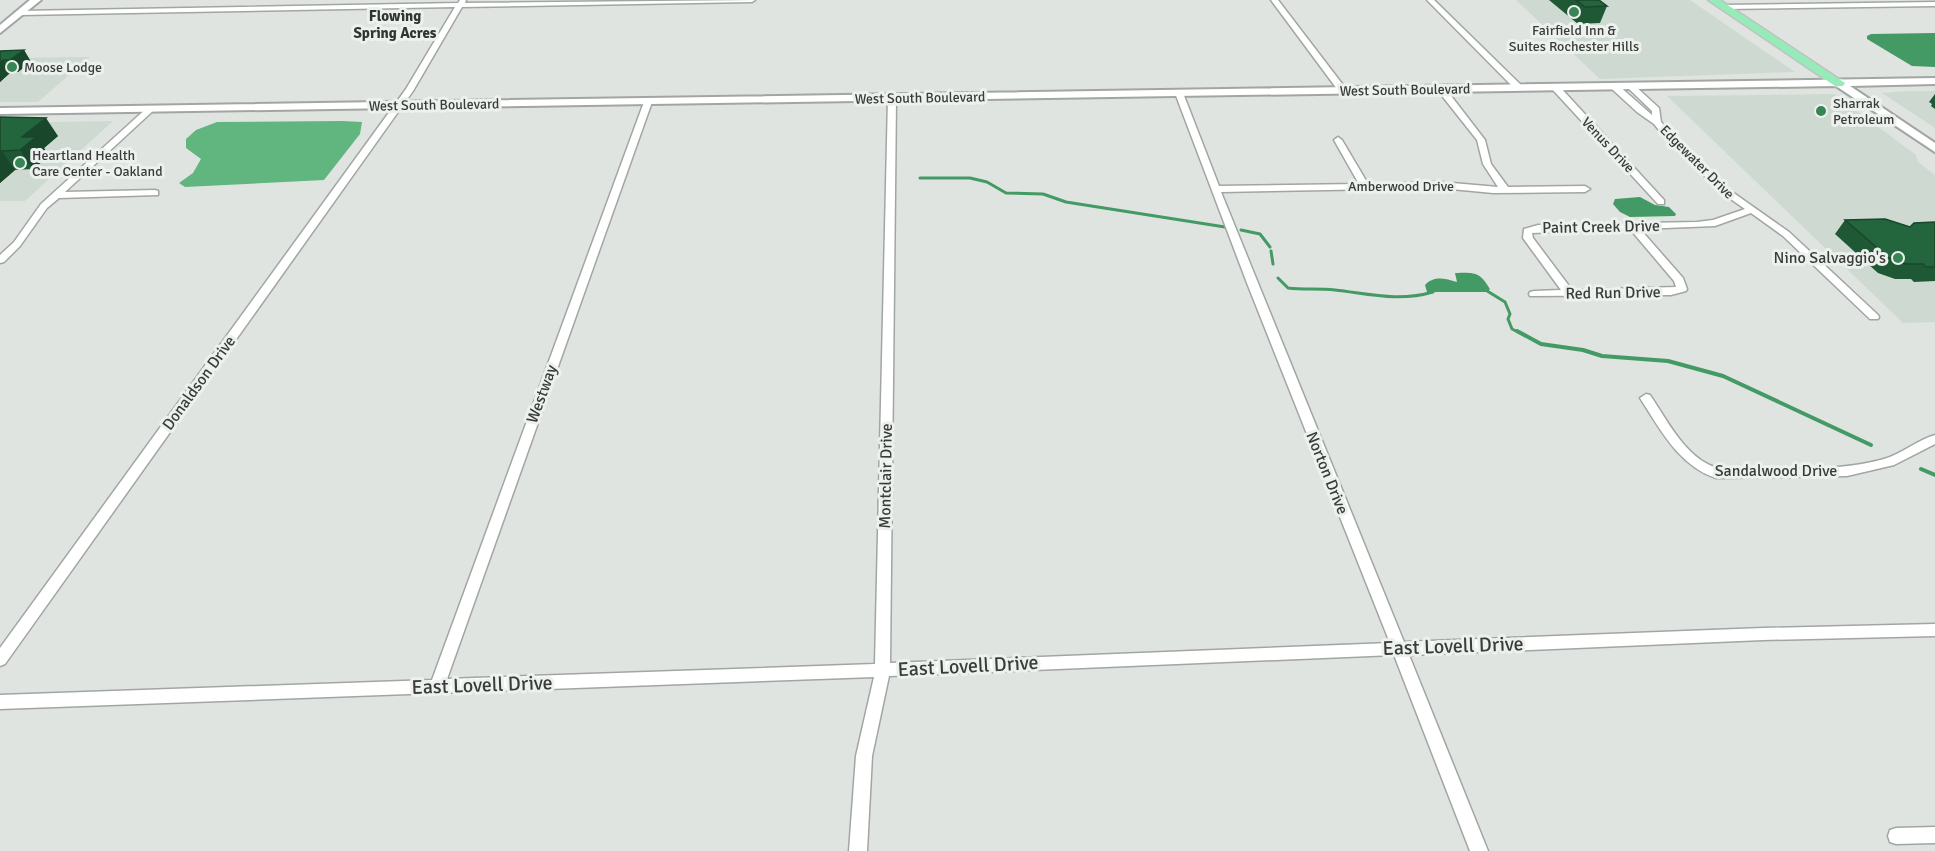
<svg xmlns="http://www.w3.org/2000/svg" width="1935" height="851" viewBox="0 0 1935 851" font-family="Signika,sans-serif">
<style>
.built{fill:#cedad1}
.forest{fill:#60b67e}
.water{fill:#439a64}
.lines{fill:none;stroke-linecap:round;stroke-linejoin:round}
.stream-far1{stroke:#439a64;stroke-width:3}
.stream{stroke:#439a64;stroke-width:4}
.street-casing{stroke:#a2a6a3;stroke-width:3}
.secondary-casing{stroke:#a2a6a3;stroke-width:4}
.primary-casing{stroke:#c0c1c0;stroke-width:3}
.street{fill:#fff;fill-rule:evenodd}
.secondary{fill:#fff;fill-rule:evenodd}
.primary{fill:#95ecb9;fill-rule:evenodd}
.wall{fill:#1e5834}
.shaded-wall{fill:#18472b}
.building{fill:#23663d;stroke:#18472b;stroke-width:1.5}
.poi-dot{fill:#378554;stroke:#ecf1ee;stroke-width:2}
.labels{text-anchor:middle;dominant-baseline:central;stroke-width:6;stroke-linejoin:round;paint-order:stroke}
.far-poi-label{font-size:14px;fill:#3a3c3a;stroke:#ecf1ee;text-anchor:start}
.far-street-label{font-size:14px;fill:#3a3c3a;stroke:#ecf1ee}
.far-neighbourhood-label{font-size:15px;font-weight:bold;fill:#313532;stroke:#ecf1ee}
.street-label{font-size:16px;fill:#3a3c3a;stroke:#ecf1ee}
.poi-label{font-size:16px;fill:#3a3c3a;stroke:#ecf1ee;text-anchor:end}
.near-street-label{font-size:20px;fill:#3a3c3a;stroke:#ecf1ee}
</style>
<rect width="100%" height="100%" fill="#dfe4e0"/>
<path class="built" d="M1516,0H1690L1795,72L1600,79Z
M90,57L38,102H0V58Z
M1907,91H1935V128L1882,93Z
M1834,94L1916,155L1918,162L1935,175V322L1903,323L1667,96Z
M113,121L25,201H0V123Z"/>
<path class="forest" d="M342,121L362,122L360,134L324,180L185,187L179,183L193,173L201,159L186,148V139L196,130L217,122Z"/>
<path class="water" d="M1935,33V67L1912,66L1867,39V36L1871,34Z
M1640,197L1655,205L1669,207L1676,214L1675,216L1630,217L1620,212L1613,204L1615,199Z
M1455,273C1475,272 1480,272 1490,289L1487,292H1427L1425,285C1435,275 1445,279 1457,282Z"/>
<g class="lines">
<path class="stream-far1" d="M920,178H970L987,182L1006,193L1043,194L1066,202L1225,227
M1241,230L1260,234L1270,247
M1271,251L1273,264
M1278,278L1288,288C1304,290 1319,288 1335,290C1370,294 1399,302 1433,292
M1484,289L1505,302L1510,314L1508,319L1512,329L1520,333"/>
<path class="stream" d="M1517,331L1541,344L1583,350L1602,356L1668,361L1723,376L1871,445
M1921,469L1935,475"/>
<defs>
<path id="street" d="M460,0H466L465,3L755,0L752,2L462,7L413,91L5,664L0,666V648L406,89L455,7L20,15L16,13L20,11L458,3Z
M1271,0H1278L1346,89V93H1340Z
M1427,0H1434L1522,86V90H1516Z
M1935,2V6L1724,9L1720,7L1724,5Z
M1612,85H1618L1652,115V111L1627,87L1634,85L1659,108L1661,122L1672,135L1728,189L1789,232L1878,315L1879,317L1878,319H1870L1783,236L1751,213L1715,226L1640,229L1683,278L1687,289L1686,291L1671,295L1530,296L1529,294L1530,292L1534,291L1561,290L1523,238L1524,229L1538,225L1697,222L1713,220L1745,209L1722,193L1666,139L1654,124L1637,112L1612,89ZM1630,229L1674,281L1676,287L1572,290L1533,238L1532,233Z
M1553,86H1559L1664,200V204H1658L1553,90Z
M1439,88H1445L1485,140L1491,164L1508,187L1585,186L1590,189L1585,192L1493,193L1441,188L1221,192L1404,642L1763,628L1935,624V636L1763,640L1409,655L1488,851H1470L1394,655L889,676L872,756L867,851H849L856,756L874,677L0,709V695L432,680L644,102L648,100L652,102L447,679L875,664L888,98L892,96L896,98L890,663L1390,643L1247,283L1175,93L1179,91L1183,93L1219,186L1359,184L1334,140L1338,137L1342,140L1368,184L1441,182L1498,187L1483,164L1477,140L1439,92Z
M148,107L155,109L65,192L155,190L158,191V195L59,198L47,208L20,246L4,262L0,263V255L14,242L41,204Z
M1646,394L1650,395C1668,421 1685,458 1717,468C1768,468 1836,473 1884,459C1902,454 1917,440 1935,435V444L1894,465L1847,476L1716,478C1679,466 1660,429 1640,398Z
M1935,827V843L1896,844L1890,842L1888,836L1890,830L1896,828Z"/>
<path id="secondary" d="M30,0H41L0,33V25Z
M1935,78V84L1850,86L1935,143V152L1836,86L0,114V108Z"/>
<path id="primary" d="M1708,0H1720L1845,83L1843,86H1835Z"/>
</defs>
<use href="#street" class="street-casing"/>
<use href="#secondary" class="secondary-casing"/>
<use href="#primary" class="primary-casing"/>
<use href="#street" class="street"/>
<use href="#secondary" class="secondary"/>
<use href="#primary" class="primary"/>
</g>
<path class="wall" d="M1549,0H1599L1607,6L1600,23L1578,24Z
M24,50L31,62L18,72H11L0,82V51Z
M1935,94V109L1931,106L1932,104L1929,102Z
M0,117L58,136L44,148L49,156L33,169L15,170L0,183Z
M1845,220L1910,227L1935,222V281L1914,282L1911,279H1895L1878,273L1835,234Z"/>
<path class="shaded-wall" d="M24,50L31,62L18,72L10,60Z
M3,60L11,72L0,82V63Z
M46,118L58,136L44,148L49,156L33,169L20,150L22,137Z
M2,151L15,170L0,183V152Z"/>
<path class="building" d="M1576,0H1599L1607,6L1585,7Z
M24,50L10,60H3L0,63V51Z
M0,117L46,118L22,137H36L20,150L2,151L0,152Z
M1885,219L1910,227L1914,223L1935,222V267H1926L1923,264H1906L1889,258L1845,220Z"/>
<g class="poi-dot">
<circle cx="1574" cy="12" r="6"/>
<circle cx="12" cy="67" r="6"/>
<circle cx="1821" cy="111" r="6"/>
<circle cx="20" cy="163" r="6"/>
<circle cx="1898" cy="258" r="6"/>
</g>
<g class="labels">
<g class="far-poi-label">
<text x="1574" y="30" text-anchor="middle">Fairfield Inn &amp;<tspan x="1574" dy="16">Suites Rochester Hills</tspan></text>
<text x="24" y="67">Moose Lodge</text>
<text x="1833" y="103">Sharrak<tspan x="1833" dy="16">Petroleum</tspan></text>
<text x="32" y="155">Heartland Health<tspan x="32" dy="16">Care Center - Oakland</tspan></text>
</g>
<g class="far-street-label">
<text transform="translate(1405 90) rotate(-1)">West South Boulevard</text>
<text transform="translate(920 98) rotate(-1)">West South Boulevard</text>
<text transform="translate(434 105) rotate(-1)">West South Boulevard</text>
<text transform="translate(1608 145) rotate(47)">Venus Drive</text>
<text transform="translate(1697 162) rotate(45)">Edgewater Drive</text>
<text x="1401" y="186">Amberwood Drive</text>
</g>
<g class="far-neighbourhood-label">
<text x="395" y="16">Flowing<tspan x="395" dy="17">Spring Acres</tspan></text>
</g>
<g class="street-label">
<text transform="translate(1601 227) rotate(-1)">Paint Creek Drive</text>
<text transform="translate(1613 293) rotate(-1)">Red Run Drive</text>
<text transform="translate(199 383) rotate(-54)">Donaldson Drive</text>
<text transform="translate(542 394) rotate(-70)">Westway</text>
<text x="1776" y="471">Sandalwood Drive</text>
<text transform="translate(1327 473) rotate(68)">Norton Drive</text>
<text transform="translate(886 476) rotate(-89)">Montclair Drive</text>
</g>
<g class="poi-label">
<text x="1886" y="258">Nino Salvaggio's</text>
</g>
<g class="near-street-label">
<text transform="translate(1453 646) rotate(-2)">East Lovell Drive</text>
<text transform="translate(968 666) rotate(-3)">East Lovell Drive</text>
<text transform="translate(482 685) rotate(-2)">East Lovell Drive</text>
</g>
</g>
</svg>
